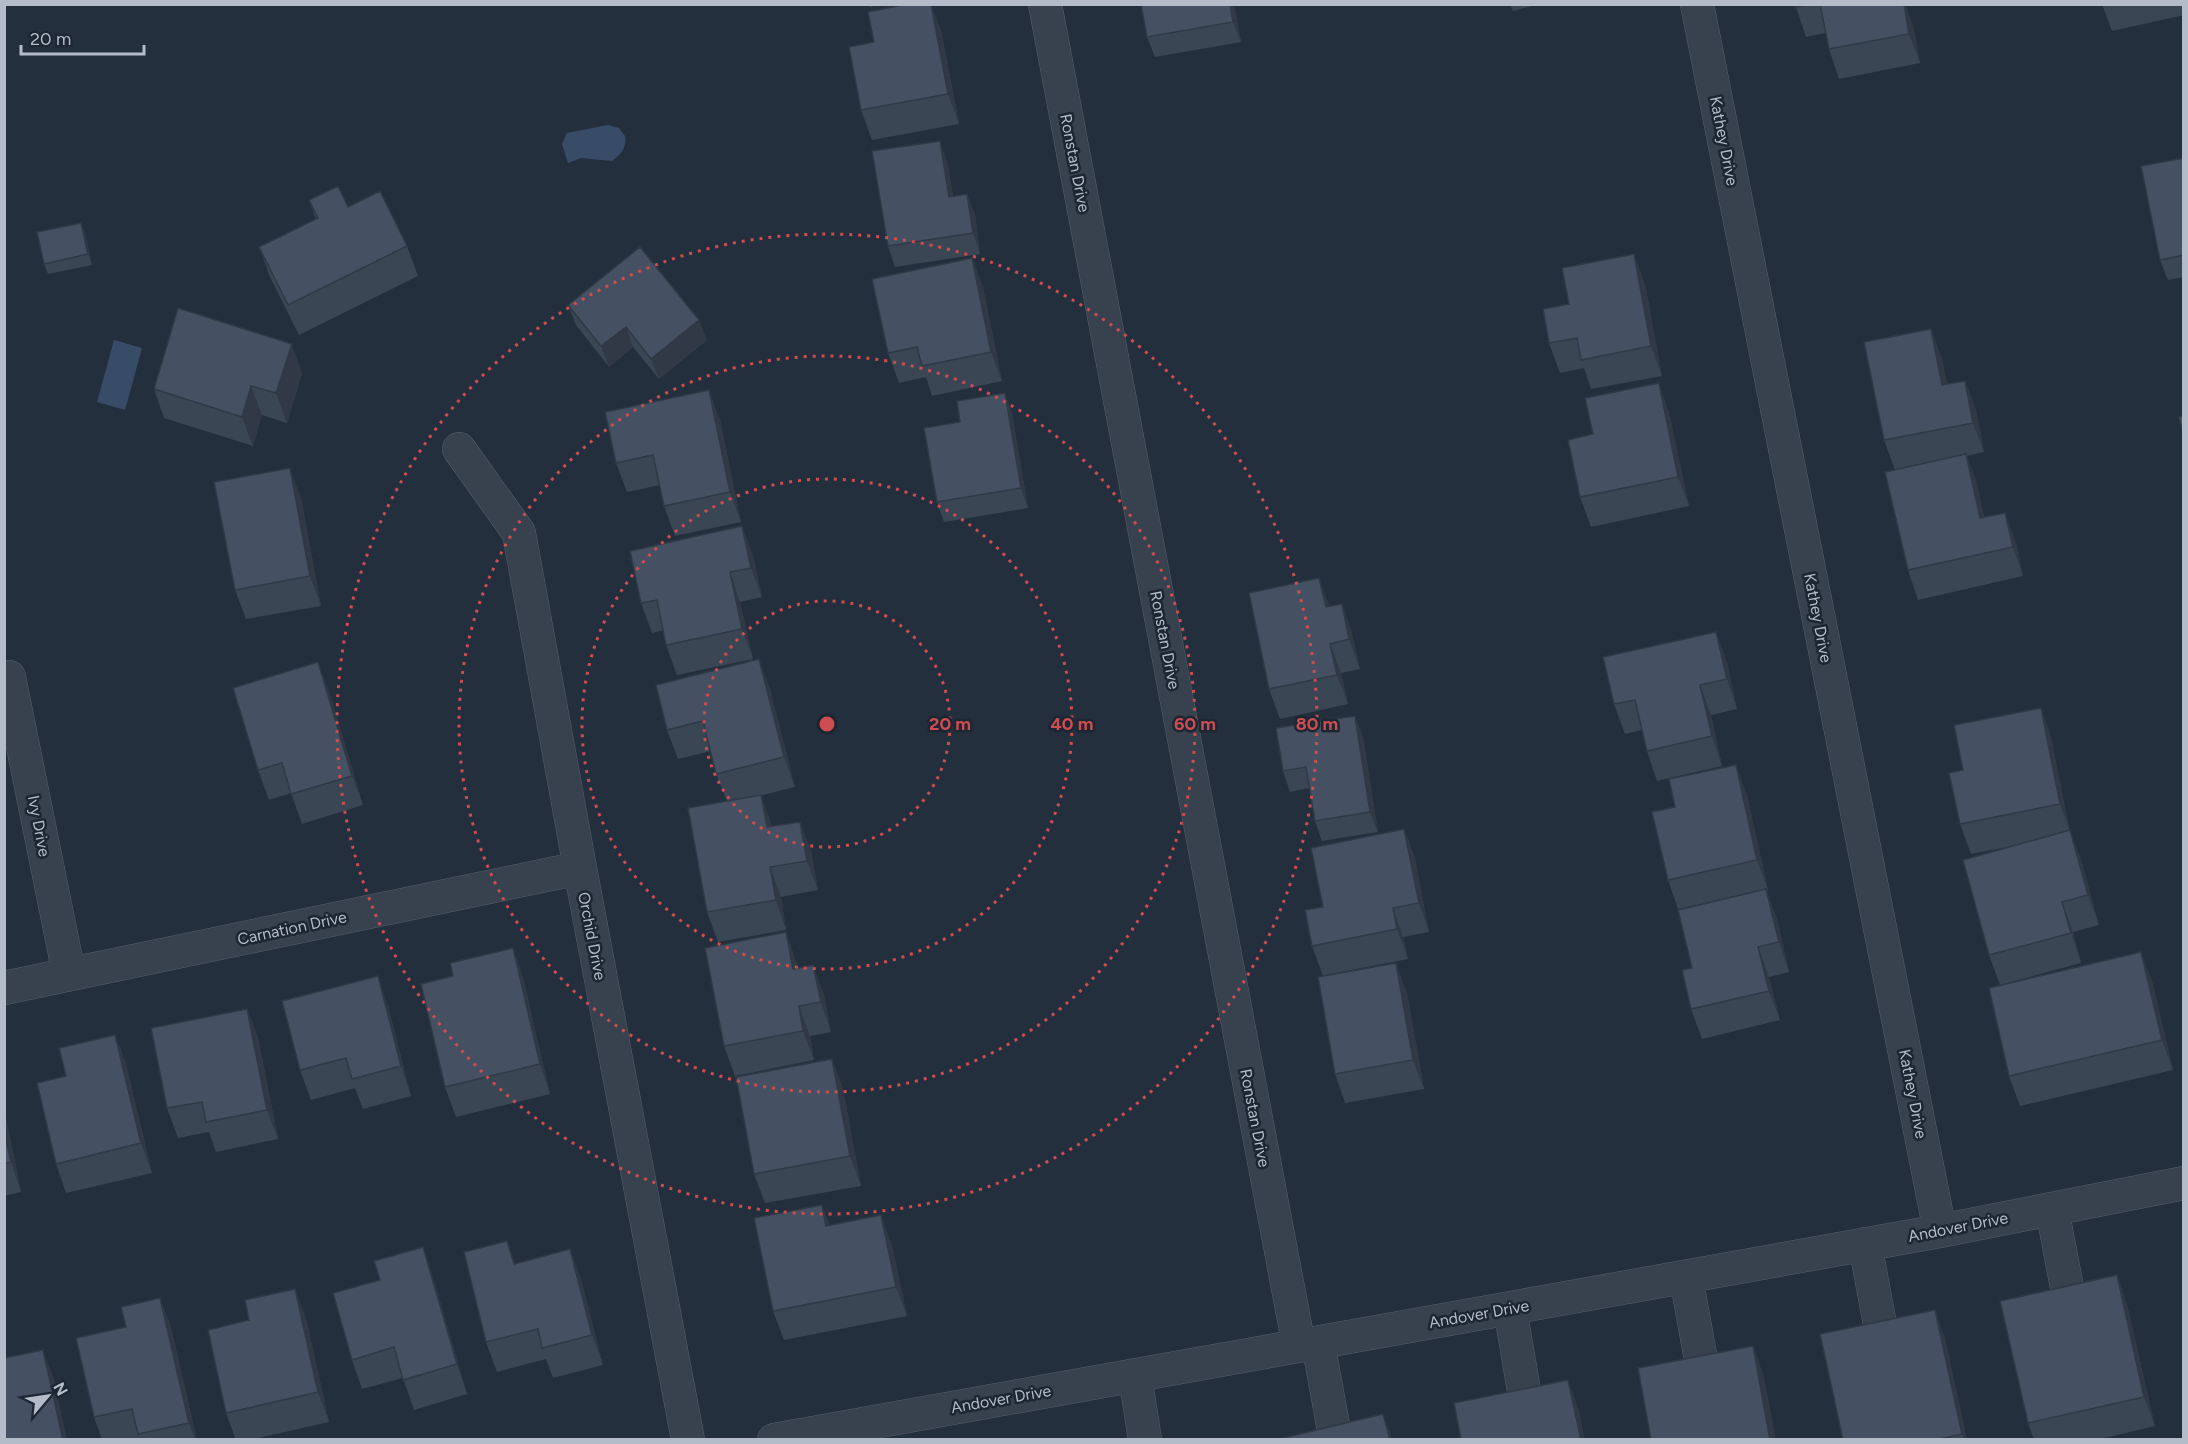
<svg xmlns="http://www.w3.org/2000/svg" width="2188" height="1444" viewBox="0 0 2188 1444" font-family="Figtree,sans-serif">
<style>
.water{fill:#394c67}
.lines{fill:none;stroke-linecap:round;stroke-linejoin:round}
.minor-casing{stroke:#565f6c;stroke-width:34}
.minor{stroke:#38414e;stroke-width:33}
.wall{fill:#3b4654}
.shaded-wall{fill:#303945}
.building{fill:#455162;stroke:#303945;stroke-width:1.5}
.ring{fill:none;stroke:#ce4d50;stroke-width:3;stroke-dasharray:3 6}
.labels{text-anchor:middle;dominant-baseline:central;stroke-width:5;stroke-linejoin:round;paint-order:stroke}
.street-label{font-size:16px;fill:#b4bcc9;stroke:#1d2633}
.centre{fill:#ce4d50;stroke:#1d2633;stroke-width:3}
.ring-label{font-size:18px;text-anchor:middle;font-weight:bold;fill:#ce4d50;stroke:#1d2633;stroke-width:5;stroke-linejoin:round;paint-order:stroke}
</style>
<rect width="100%" height="100%" fill="#242f3e"/>
<path class="water" d="M608,125L619,128L625,136C627,148 621,154 612,161L581,158L568,163L562,144L567,133Z
M114,340L142,348L125,410L97,402Z"/>
<g class="lines">
<defs>
<path id="minor" d="M1045,4L1299,1346
M1697,4L1940,1231
M459,449L519,533L580,868L688,1440
M9,677L69,974
M4,988L580,868
M2052,1209L2069,1298
M1865,1244L1881,1330
M1686,1277L1703,1371
M1510,1308L1525,1397
M1318,1343L1335,1436
M1135,1375L1145,1440
M774,1440L1940,1231L2184,1183"/>
</defs>
<use href="#minor" class="minor-casing"/>
<use href="#minor" class="minor"/>
</g>
<path class="wall" d="M869,4H883L870,7Z
M1234,4L1241,42L1155,57L1147,37Z
M1510,4H1539L1513,11Z
M1795,4H1905L1914,30L1920,63L1839,79L1829,49L1825,33L1806,37Z
M2102,4H2184V15L2112,31Z
M941,30L959,124L872,140L861,110Z
M2184,158V277L2168,280L2160,260Z
M947,161L953,196L975,215L980,254L895,267L888,246Z
M309,200L348,207L407,246L418,276L299,335L270,277L259,247L316,219Z
M81,223L85,233L92,265L48,274L44,264Z
M972,258L983,288L1002,381L932,396L926,377L899,383L888,353Z
M1645,284L1662,376L1591,389L1584,368L1560,373L1549,343L1569,304Z
M568,305L707,340L659,379L633,347L609,367L576,325Z
M1931,329L1942,359L1947,384L1965,381L1976,410L1984,452L1967,456L1977,484L1984,517L2016,542L2023,576L1918,600L1908,570L1895,470L1884,440Z
M302,373L287,423L262,415L253,446L164,418L154,389Z
M1005,393L1012,414L1028,508L944,522L937,502L960,422Z
M1669,412L1689,506L1591,527L1580,497L1593,434Z
M720,420L741,522L675,536L664,506L660,485L627,492L616,463Z
M301,498L321,606L246,619L235,590Z
M753,556L762,597L740,602L753,659L677,675L666,645L663,630L652,633L641,603Z
M1342,604L1352,634L1360,669L1341,673L1348,704L1280,719L1269,689L1330,606Z
M1727,662L1737,709L1711,715L1722,766L1657,781L1647,751L1642,730L1625,734L1614,704Z
M770,689L795,787L759,796L772,827L800,822L811,851L818,890L781,897L786,930L718,942L707,912L727,801L716,774L711,751L678,759L667,730Z
M329,692L363,805L302,824L291,793L269,800L258,770Z
M2041,708L2051,737L2070,832L2081,860L2099,925L2073,932L2081,963L2000,985L1989,955L2018,845L1971,854L1960,824Z
M1363,736L1378,832L1322,841L1315,821L1309,788L1290,792L1283,771Z
M1747,795L1768,890H1766L1777,919L1789,972L1769,977L1780,1020L1702,1039L1691,1009L1692,968L1726,899L1678,909L1668,880Z
M1404,829L1415,859L1429,932L1403,937L1408,959L1326,975L1407,993L1424,1089L1345,1103L1335,1074L1323,976L1312,946L1323,907Z
M786,932L798,968L824,995L831,1032L810,1036L814,1060L735,1076L724,1046Z
M513,948L523,978L550,1094L456,1117L445,1087L453,976Z
M2152,981L2173,1070L2020,1106L2009,1076Z
M388,1006L411,1096L363,1109L355,1088L311,1100L300,1070Z
M247,1009L258,1038L278,1139L216,1152L209,1132L178,1138L167,1108Z
M115,1035L126,1064L152,1173L66,1193L56,1164L66,1076Z
M832,1059L843,1089L861,1186L765,1203L754,1174Z
M4,1108L21,1192L4,1196Z
M822,1205L829,1225L892,1245L907,1316L784,1340L773,1311Z
M515,1264L581,1279L603,1365L553,1378L546,1359L497,1372L486,1342Z
M2117,1275L2127,1305L2155,1426L2096,1440H2034L2028,1423Z
M433,1277L467,1394L414,1410L403,1378L362,1389L352,1360Z
M160,1298L171,1328L197,1440H102L94,1417L126,1327Z
M1935,1310L1945,1339L1967,1440H1843Z
M306,1318L329,1422L249,1440H236L226,1413L249,1320Z"/>
<path class="shaded-wall" d="M931,4L941,30L959,124L948,94Z
M1230,4H1234L1241,42L1233,22Z
M1904,4H1905L1914,30L1920,63L1909,34Z
M940,141L947,161L956,217L949,197Z
M967,194L975,215L980,254L973,233Z
M81,223L85,233L92,265L88,254Z
M1634,254L1645,284L1662,376L1651,346Z
M972,258L983,288L1002,381L991,352Z
M699,320L707,340L659,379L651,359Z
M626,327L633,347L609,367L601,346Z
M1931,329L1942,359L1953,415L1942,385Z
M292,344L302,373L287,423L276,393Z
M1965,381L1976,410L1984,452L1973,423Z
M1659,383L1669,412L1689,506L1678,477Z
M251,386L262,415L253,446L242,417Z
M709,390L720,420L741,522L730,492Z
M1005,393L1012,414L1028,508L1021,488Z
M1966,454L1977,484L1991,547L1980,518Z
M290,468L301,498L321,606L310,576Z
M2005,513L2016,542L2023,576L2013,547Z
M742,526L753,556L762,597L751,568Z
M730,572L740,602L753,659L742,629Z
M1319,578L1330,608L1326,607Z
M1342,604L1352,634L1360,669L1349,639Z
M1716,632L1727,662L1737,709L1727,679Z
M1330,644L1341,673L1348,704L1337,675Z
M759,659L770,689L795,787L784,757Z
M318,662L329,692L363,805L352,776Z
M1700,685L1711,715L1722,766L1712,736Z
M2041,708L2051,737L2070,832L2081,860L2099,925L2088,895L2071,834L2060,804Z
M1355,716L1363,736L1378,832L1370,812Z
M1736,765L1747,795L1768,890L1757,860Z
M761,795L772,825L778,857L767,827Z
M800,822L811,851L818,890L807,861Z
M1404,829L1415,859L1429,932L1419,903Z
M770,867L781,897L786,930L776,900Z
M1766,889L1777,919L1789,972L1779,942Z
M2062,902L2073,932L2081,963L2071,933Z
M1393,908L1403,937L1408,959L1397,929Z
M786,932L796,962L804,999L793,969Z
M1758,947L1769,977L1780,1020L1769,991Z
M513,948L523,978L550,1094L540,1064Z
M2141,952L2152,981L2173,1070L2162,1040Z
M1396,963L1407,993L1424,1089L1413,1060Z
M813,965L824,995L831,1032L821,1002Z
M378,976L388,1006L411,1096L401,1066Z
M799,1006L810,1036L814,1060L803,1031Z
M247,1009L258,1038L278,1139L267,1110Z
M115,1035L126,1064L152,1173L141,1143Z
M832,1059L843,1089L861,1186L850,1156Z
M4,1108L21,1192L11,1162L4,1132Z
M822,1205L833,1234L826,1226Z
M881,1215L892,1245L907,1316L896,1287Z
M507,1241L518,1271L514,1264Z
M423,1247L433,1277L467,1394L457,1364Z
M570,1249L581,1279L603,1365L592,1335Z
M2117,1275L2127,1305L2155,1426L2144,1397Z
M295,1289L306,1318L329,1422L318,1392Z
M160,1298L171,1328L197,1440H195L189,1423Z
M1935,1310L1945,1339L1967,1440H1964L1962,1434Z
M1753,1346L1764,1376L1776,1440H1770Z
M43,1350L54,1379L67,1440H63Z
M1568,1380L1579,1410L1585,1440H1581Z
M1383,1414L1393,1440H1390Z"/>
<path class="building" d="M907,4H931L948,94L861,110L849,47L874,42L868,12Z
M1141,4H1230L1233,22L1147,37Z
M1795,4H1811L1795,7Z
M1820,4H1904L1909,34L1829,49Z
M940,141L949,197L967,194L973,233L888,246L872,151Z
M2184,158V255L2160,260L2141,166Z
M338,186L348,207L380,191L407,246L288,305L259,247L318,218L309,200Z
M81,223L88,254L44,264L37,232Z
M640,247L699,320L651,359L626,327L601,346L568,305Z
M1634,254L1651,346L1581,360L1577,338L1549,343L1543,309L1569,304L1562,268Z
M972,258L991,352L922,366L917,347L888,353L872,279Z
M178,308L292,344L276,393L251,386L242,417L154,389Z
M1931,329L1942,385L1965,381L1973,423L1884,440L1864,342Z
M1659,383L1678,477L1580,497L1568,440L1593,434L1585,398Z
M709,390L730,492L664,506L653,455L616,463L605,412Z
M1005,393L1021,488L937,502L924,428L960,422L957,401Z
M2184,416V437L2179,417Z
M1966,454L1980,518L2005,513L2013,547L1908,570L1885,472Z
M290,468L310,576L235,590L214,482Z
M742,526L751,568L730,572L742,629L666,645L657,600L641,603L630,551Z
M1319,578L1326,607L1342,604L1349,639L1330,644L1337,675L1269,689L1249,593Z
M1716,632L1727,679L1700,685L1712,736L1647,751L1635,700L1614,704L1603,657Z
M759,659L784,757L716,774L703,721L667,730L656,685Z
M318,662L352,776L291,794L282,763L258,770L233,688Z
M2041,708L2060,804L1960,824L1949,773L1963,770L1954,725Z
M1355,716L1370,812L1315,821L1306,767L1283,771L1276,728Z
M1736,765L1757,860L1668,880L1652,812L1675,807L1669,779Z
M761,795L767,827L800,822L807,861L770,867L776,900L707,912L688,808Z
M1404,829L1419,903L1393,908L1397,929L1312,946L1305,910L1323,907L1311,848Z
M2070,830L2088,895L2062,902L2071,933L1989,955L1963,860Z
M1766,889L1779,942L1758,947L1769,991L1691,1009L1682,970L1692,968L1678,910Z
M786,932L793,969L813,965L821,1002L799,1006L803,1031L724,1046L705,948Z
M513,948L540,1064L445,1087L421,984L453,976L450,963Z
M2141,952L2162,1040L2009,1076L1989,988Z
M1396,963L1413,1060L1335,1074L1318,977Z
M378,976L401,1066L352,1079L346,1058L300,1070L282,1001Z
M247,1009L267,1110L206,1122L202,1102L167,1108L151,1028Z
M115,1035L141,1143L56,1164L37,1083L66,1076L59,1048Z
M832,1059L850,1156L754,1174L736,1077Z
M4,1132L11,1162L4,1164Z
M822,1205L826,1226L881,1215L896,1287L773,1311L754,1218Z
M507,1241L514,1264L570,1249L592,1335L542,1348L538,1329L486,1342L464,1252Z
M423,1247L457,1364L403,1380L394,1347L352,1360L333,1293L380,1280L374,1261Z
M2117,1275L2144,1397L2028,1423L2000,1301Z
M295,1289L318,1392L226,1413L208,1330L249,1320L245,1300Z
M160,1298L189,1423L138,1434L132,1409L94,1417L76,1338L126,1327L121,1307Z
M1935,1310L1962,1434L1936,1440H1843L1820,1334Z
M1753,1346L1770,1440H1651L1638,1368Z
M43,1350L63,1440H4V1358Z
M1568,1380L1581,1440H1461L1454,1403Z
M1383,1414L1390,1440H1275Z"/>
<g class="ring">
<circle cx="827" cy="724" r="123"/>
<circle cx="827" cy="724" r="245"/>
<circle cx="827" cy="724" r="368"/>
<circle cx="827" cy="724" r="490"/>
</g>
<g class="labels">
<g class="street-label">
<text transform="translate(1724 141) rotate(79)">Kathey Drive</text>
<text transform="translate(1075 163) rotate(79)">Ronstan Drive</text>
<text transform="translate(1818 618) rotate(79)">Kathey Drive</text>
<text transform="translate(1165 640) rotate(79)">Ronstan Drive</text>
<text transform="translate(39 826) rotate(79)">Ivy Drive</text>
<text transform="translate(292 928) rotate(-12)">Carnation Drive</text>
<text transform="translate(592 936) rotate(79)">Orchid Drive</text>
<text transform="translate(1913 1094) rotate(79)">Kathey Drive</text>
<text transform="translate(1255 1118) rotate(79)">Ronstan Drive</text>
<text transform="translate(1958 1227) rotate(-11)">Andover Drive</text>
<text transform="translate(1479 1314) rotate(-10)">Andover Drive</text>
<text transform="translate(1001 1399) rotate(-10)">Andover Drive</text>
</g>
</g>
<circle cx="827" cy="724" r="9" class="centre"/>
<g class="ring-label">
<text x="950" y="730">20 m</text>
<text x="1072" y="730">40 m</text>
<text x="1195" y="730">60 m</text>
<text x="1317" y="730">80 m</text>
</g>
<rect width="2188" height="1444" fill="none" stroke="#b4bcc9" stroke-width="12"/>
<g transform="translate(48 1396) rotate(61)" stroke="#1d2633" stroke-width="4.5" paint-order="stroke">
<path d="M0-4.5L10 22L0 15L-10 22Z" fill="#b4bcc9"/>
<text y="-9" font-size="16" font-weight="bold" text-anchor="middle" fill="#b4bcc9">N</text>
</g>
<path d="M21 45v9h123v-9" fill="none" stroke="#b4bcc9" stroke-width="3"/>
<text x="30" y="45" font-size="18" fill="#b4bcc9" stroke="#1d2633" stroke-width="4.5" paint-order="stroke">20 m</text>
</svg>
